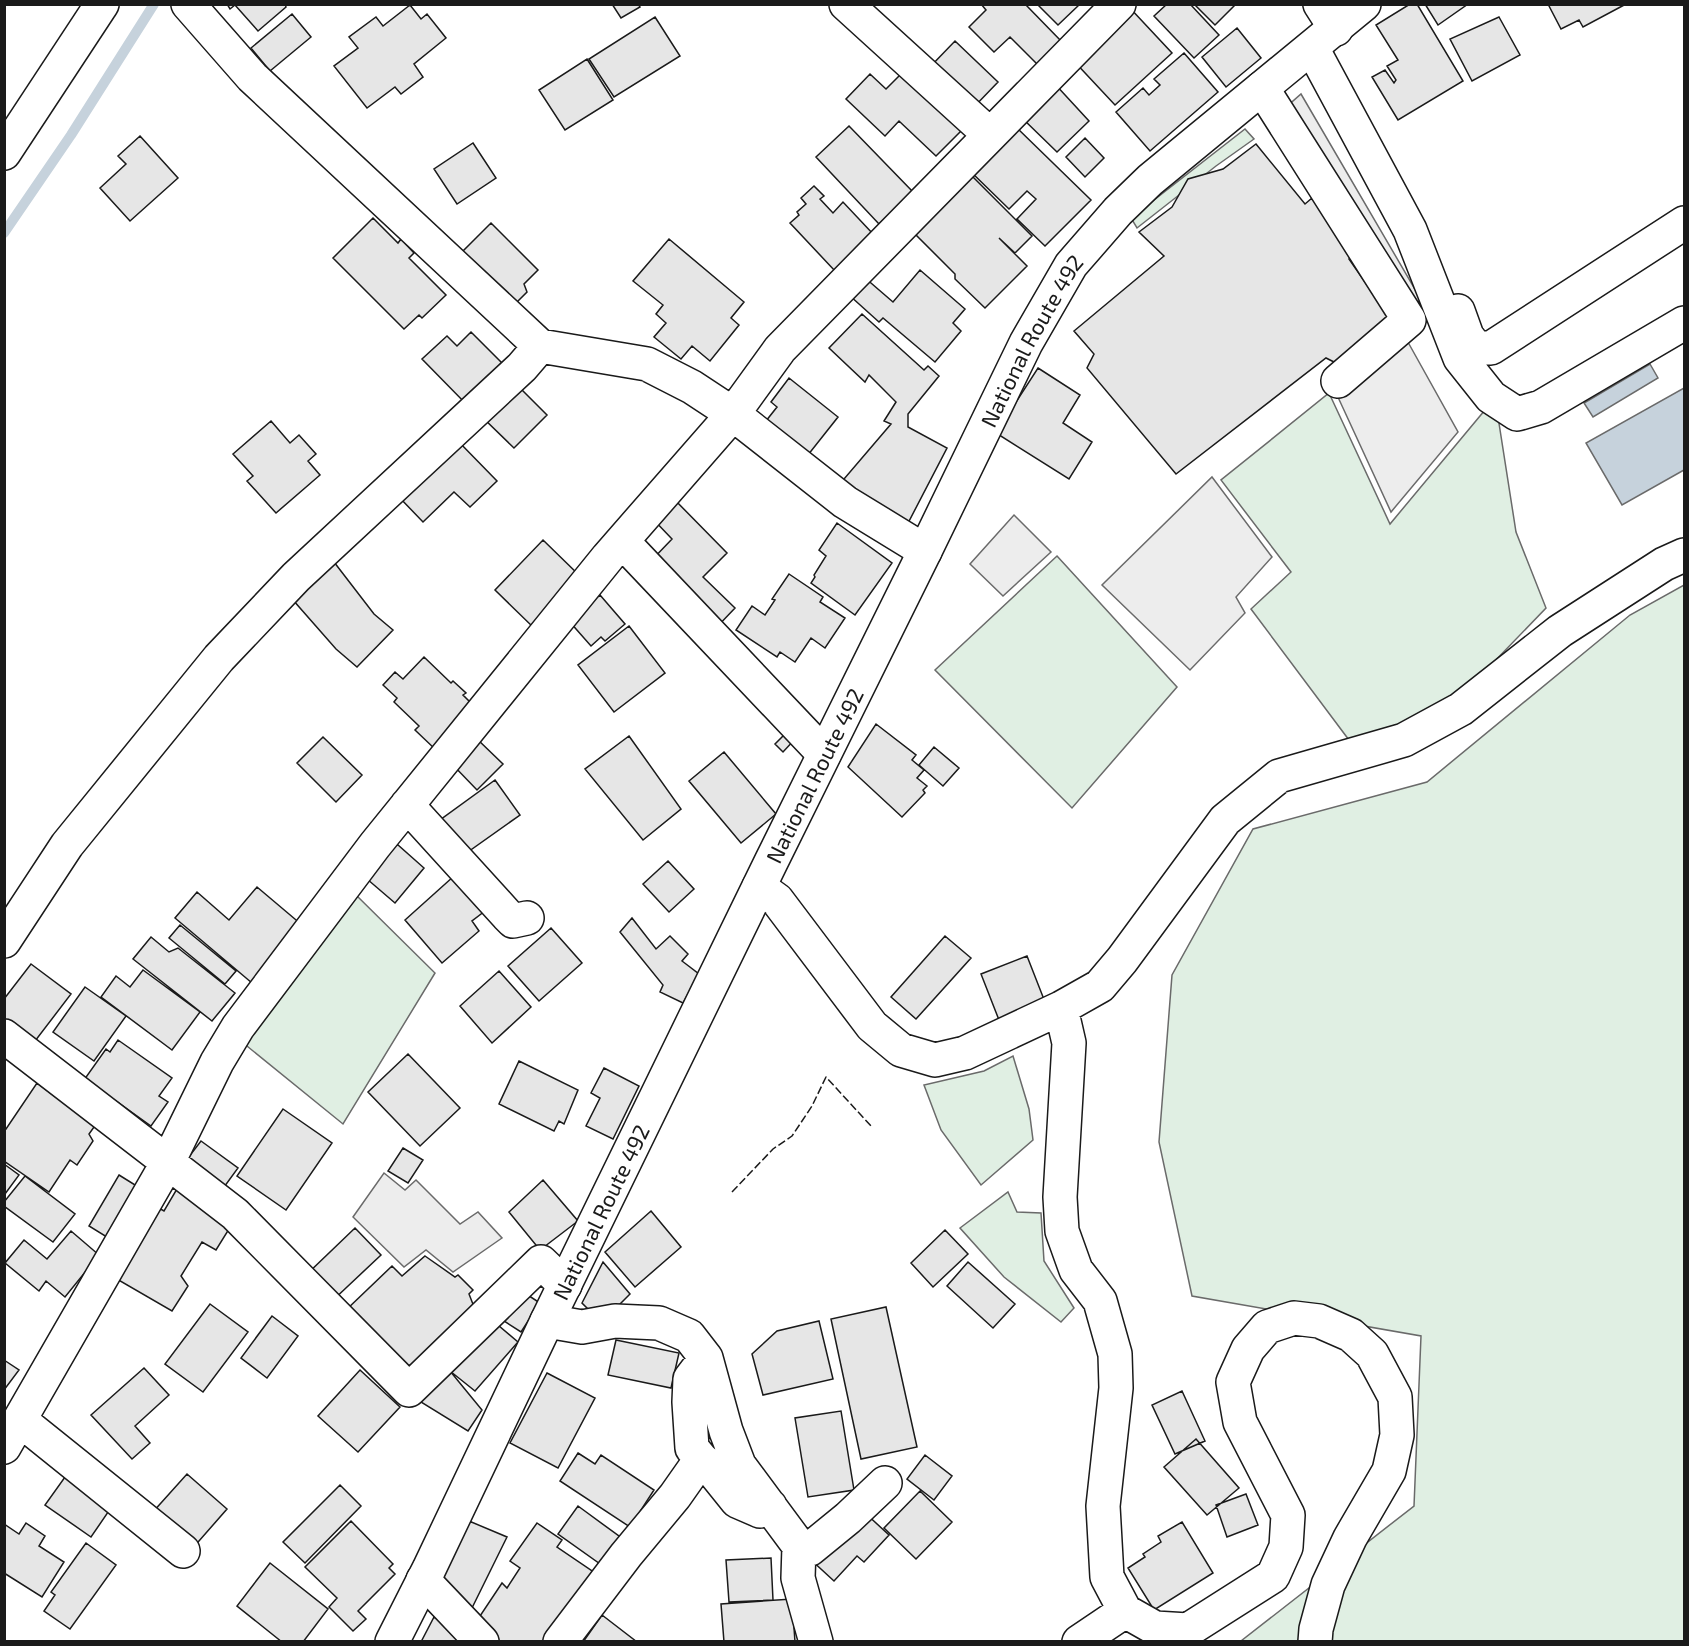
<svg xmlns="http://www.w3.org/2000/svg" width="1689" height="1646" viewBox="0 0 1689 1646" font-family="'Exo 2',sans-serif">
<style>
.green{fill:#e0efe3;stroke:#6a6a6a;stroke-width:1.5}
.parking{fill:#ededed;stroke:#6a6a6a;stroke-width:1.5}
.water{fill:#c6d2dc;stroke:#6a6a6a;stroke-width:1.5}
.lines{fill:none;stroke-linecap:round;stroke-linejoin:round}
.stream{stroke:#c6d2dc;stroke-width:10}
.building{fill:#e6e6e6;stroke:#1a1a1a;stroke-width:1.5}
.minor-casing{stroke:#1a1a1a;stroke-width:36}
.highway-casing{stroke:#1a1a1a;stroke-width:36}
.minor{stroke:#fff;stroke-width:33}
.highway{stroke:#fff;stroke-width:33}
.fence{stroke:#1a1a1a;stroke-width:1.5;stroke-dasharray:8 3;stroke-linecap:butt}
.labels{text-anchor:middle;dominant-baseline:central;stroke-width:4.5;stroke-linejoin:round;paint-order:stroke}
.street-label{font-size:22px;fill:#1a1a1a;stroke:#fff}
</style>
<rect width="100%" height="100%" fill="#fff"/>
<path class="green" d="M1245,129L1254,139L1216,166L1137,228L1131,218Z
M1329,393L1390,524L1485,410L1498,417L1516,532L1546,608L1491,665L1434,713L1349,740L1251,609L1291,572L1221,480Z
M1057,556L1177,687L1072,808L935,670Z
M1684,585V1641H1241L1414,1506L1421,1336L1192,1296L1159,1142L1172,975L1253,829L1427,782L1630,615Z
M356,895L435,973L343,1124L242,1042Z
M1013,1056L1029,1109L1033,1140L981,1185L941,1130L924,1085L984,1071Z
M1008,1192L1017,1212L1041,1213L1044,1261L1074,1308L1061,1322L1004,1277L960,1228Z"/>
<path class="parking" d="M1301,94L1423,303L1411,313L1284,109Z
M1404,335L1458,432L1391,512L1337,395Z
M1212,477L1272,557L1236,597L1245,613L1190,670L1102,585Z
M1014,515L1051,552L1003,596L970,564Z
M384,1173L405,1190L416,1180L460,1224L478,1212L502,1238L453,1272L426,1250L404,1267L353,1217Z"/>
<path class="water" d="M1650,364L1658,378L1593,417L1584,403Z
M1684,388V470L1622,505L1586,443Z"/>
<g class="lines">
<path class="stream" d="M4,233L71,135L154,4"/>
</g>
<path class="building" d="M227,4H285L286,7L258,31L235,5L230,9Z
M612,4H638L640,7L621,18Z
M981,4H1025L1062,42L1038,65L1010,37L994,52L969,27L986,10Z
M1037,4H1080L1058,25Z
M1167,4H1190L1219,35L1194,58L1154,16Z
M1194,4H1236L1215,25Z
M1410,4H1417L1463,81L1398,120L1372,77L1385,70L1394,83L1396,80L1387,66L1398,60L1376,25Z
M1425,4H1468L1438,25Z
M1548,4H1626L1583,27L1579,20L1561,29Z
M410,5L421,19L427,14L446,38L414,64L423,77L401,94L395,87L367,108L334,66L358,48L349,37L376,17L383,26Z
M1129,7L1172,53L1115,105L1072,59Z
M292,14L311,37L270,71L251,48Z
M655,17L680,56L614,97L589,59Z
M1499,17L1520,55L1472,81L1450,39Z
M1237,28L1261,58L1226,87L1202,57Z
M955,41L998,82L972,109L929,68Z
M1184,53L1218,92L1150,151L1116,112L1143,88L1149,95L1160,85L1154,79Z
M587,59L613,100L565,130L539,90Z
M904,71L964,128L936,156L899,121L885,136L846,99L870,74L886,89Z
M1054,83L1089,121L1057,152L1021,117Z
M1013,124L1091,200L1045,246L1017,219L1036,199L1027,191L1009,209L968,169Z
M849,126L913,192L879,224L816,157Z
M140,136L178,178L130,221L100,188L126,164L118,156Z
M1085,138L1104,158L1085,177L1066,157Z
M473,143L496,178L457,204L434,169Z
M1256,144L1305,204L1312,198L1357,249L1349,259L1390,318L1336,363L1326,358L1176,474L1087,368L1094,354L1074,331L1164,256L1139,232L1172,207L1188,179L1223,169Z
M967,171L1032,236L1015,253L999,238L1027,266L985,308L955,279V274L910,229Z
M814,186L824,196L820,199L833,213L843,202L874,235L835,271L790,223L799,215L797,212L806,204L801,198Z
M373,218L398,243L401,239L414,253L409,258L446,295L422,318L419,315L404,329L333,258Z
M491,223L538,270L524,284L527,292L514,305L461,253Z
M669,239L744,302L731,318L739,325L710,361L692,346L681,359L654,337L666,323L656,314L663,305L633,281Z
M920,270L965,309L953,323L961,331L935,362L883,318L879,322L849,295L864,277L893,302Z
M862,314L924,370L928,366L939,376L908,414V427L947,448L906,527L838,486L891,424L884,421L896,402L869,375L865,382L829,348Z
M471,332L508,369L469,407L422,359L447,336L457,346Z
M1038,368L1080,395L1063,423L1092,442L1069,479L996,433Z
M789,378L838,417L804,460L762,426L777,407L771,402Z
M512,380L547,415L514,448L479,414Z
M271,421L290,443L299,435L316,454L308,461L320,475L276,513L247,481L253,476L233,454Z
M457,440L497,481L470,507L454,492L423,522L399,497Z
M672,497L727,553L703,577L735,608L715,629L649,563L672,539L651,517Z
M837,523L892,563L855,615L811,583L815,577L814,575L826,556L819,550Z
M543,540L583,579L535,629L495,590Z
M334,562L374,614L393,630L357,667L336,649L293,600Z
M789,574L823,597L820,602L845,618L825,648L811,638L795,662L780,652L777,657L736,630L752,606L765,615L775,600L772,599Z
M600,595L625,624L605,641L601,637L591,646L569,621Z
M629,626L665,673L614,712L578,665Z
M424,657L451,683L453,681L466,693L463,695L470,702L465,707L468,710L437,751L415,730L419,726L394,702L397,698L383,685L395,672L403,679Z
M876,724L916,755L912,760L924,770L917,778L927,786L923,790L925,793L902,817L848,767Z
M788,731L796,738L783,752L775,744Z
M629,736L681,809L643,840L585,769Z
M323,737L362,775L336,802L297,763Z
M476,738L503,764L477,790L451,763Z
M934,747L959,768L943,786L919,765Z
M724,752L776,814L741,843L689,781Z
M495,780L520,815L465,854L440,820Z
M395,845H398L424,868L395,903L367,879Z
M668,861L694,889L669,912L643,884Z
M454,876L485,911L472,921L479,931L442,963L405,920Z
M257,887L302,925L252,983L175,918L197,892L229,920Z
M632,918L656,949L670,936L688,954L682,961L699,974L683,1003L660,992L663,985L620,932Z
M180,925L236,971L225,984L169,938Z
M551,928L582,963L539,1001L508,966Z
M945,936L971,958L916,1019L891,997Z
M151,937L169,952L178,948L235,993L212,1021L133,959Z
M1027,956L1045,1002L999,1020L981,974Z
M31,964L71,994L32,1045L4,1025V999Z
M143,970L200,1012L172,1050L101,997L116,976L130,987Z
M499,971L531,1007L492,1043L460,1006Z
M85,987L126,1016L94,1061L53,1032Z
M118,1040L172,1078L159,1096L168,1102L151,1126L116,1101L109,1109L79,1087L106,1049L110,1052Z
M408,1054L460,1108L420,1146L368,1092Z
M519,1061L578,1090L564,1124L559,1121L554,1131L499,1104Z
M604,1068L639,1086L613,1139L586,1126L600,1098L591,1093Z
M37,1083L56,1097L99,1120L89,1134L93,1141L77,1165L70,1160L49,1192L4,1161V1128L6,1129Z
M283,1109L332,1143L286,1210L237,1176Z
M201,1141L238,1168L219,1194L181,1167Z
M403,1148L423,1160L408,1183L388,1171Z
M4,1164L19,1175L5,1194H4Z
M119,1175L140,1188L110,1239L89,1226Z
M25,1176L75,1214L53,1242L4,1206V1202Z
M543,1180L578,1221L540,1250L509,1212Z
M181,1182L234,1221L216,1250L202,1242L181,1276L188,1286L172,1311L115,1278L157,1207L164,1211Z
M651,1211L681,1247L635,1287L605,1252Z
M355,1228L381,1255L330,1303L305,1276Z
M945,1230L968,1254L933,1287L911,1263Z
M71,1231L99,1255L65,1297L46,1281L39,1291L5,1263L24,1240L47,1259Z
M425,1256L455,1277L458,1275L473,1290L469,1294L476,1312L406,1375L345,1311L392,1266L402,1276Z
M603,1262L630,1294L610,1314L597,1318L582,1303Z
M968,1262L1015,1304L993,1328L947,1286Z
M517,1288L540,1303L521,1332L498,1317Z
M210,1304L248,1332L203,1392L165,1364Z
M886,1307L917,1447L861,1459L831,1319Z
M272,1316L298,1336L267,1378L241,1358Z
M492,1320L518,1342L475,1391L450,1371Z
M819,1321L833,1379L763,1395L752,1354L777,1331Z
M616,1340L679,1353L671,1388L608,1375Z
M4,1360L19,1370L4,1390Z
M144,1368L169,1395L135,1426L150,1443L132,1459L91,1415Z
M360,1370L400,1407L358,1452L318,1416Z
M450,1371L482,1410L468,1431L416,1399Z
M547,1373L595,1398L558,1468L510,1443Z
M1182,1391L1205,1441L1175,1454L1152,1405Z
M841,1411L854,1490L808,1497L795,1418Z
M1196,1439L1239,1488L1207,1515L1164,1467Z
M578,1453L595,1464L601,1455L654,1490L630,1527L560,1481Z
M925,1455L952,1476L934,1500L907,1479Z
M70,1470L115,1502L91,1537L45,1505Z
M187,1474L227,1509L192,1549L152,1513Z
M340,1485L361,1506L305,1563L283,1542Z
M920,1491L952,1522L916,1559L884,1528Z
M1246,1494L1258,1525L1227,1537L1216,1505Z
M578,1506L623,1539L603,1566L558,1534Z
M863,1511L889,1535L864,1562L857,1556L834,1581L809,1558Z
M351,1521L393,1564L389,1568L395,1574L358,1611L366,1619L353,1631L329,1607L337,1598L305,1567Z
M469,1521L507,1537L469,1614L439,1583Z
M1182,1522L1213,1573L1154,1610L1128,1568L1145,1557L1143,1554L1161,1542L1158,1536Z
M26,1523L45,1536L39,1546L64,1562L42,1597L4,1573V1524L19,1534Z
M537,1523L562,1540L557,1547L598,1575L553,1642H500L489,1634L493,1629L478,1619L502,1583L507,1588L520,1568L510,1561Z
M86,1543L116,1565L70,1629L44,1611L55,1595L51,1592Z
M771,1558L773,1600L729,1602L726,1560Z
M270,1563L328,1609L303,1642H282L237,1606Z
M792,1599L795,1642H724L721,1604Z
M602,1615L637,1642H583Z
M434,1617L465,1635L461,1642H421Z"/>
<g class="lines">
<defs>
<path id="minor" d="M188,4L252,77L540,346L647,364L692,387L733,414L845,502L925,551
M846,4L990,135
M1320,4L1336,29
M1312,48L1410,230L1460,358L1491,397L1517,414L1541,407L1684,323
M1262,88L1409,320L1338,381
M1458,311L1467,336L1476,348H1491L1684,223
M622,541L824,754
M407,805L507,915L513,921L527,918
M759,887L777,900L872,1026L901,1050L935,1060L965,1053L1061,1008L1100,986L1122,960L1225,820L1279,776L1404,740L1461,709L1560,631L1664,564L1684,555
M4,941L67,845L219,658L296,577L522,367L540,346
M1061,1008L1069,1043L1060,1197L1062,1231L1076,1270L1100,1301L1115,1354L1116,1388L1103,1506L1107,1577L1125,1611L1155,1628L1188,1630L1273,1576L1286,1547L1288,1515L1240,1422L1233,1382L1248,1349L1267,1327L1294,1318L1319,1321L1351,1335L1372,1354L1395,1397L1397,1435L1389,1471L1350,1538L1328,1585L1316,1629L1315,1642
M4,1036L235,1214L409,1390L541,1262L565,1285
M547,1321L582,1327L615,1321L659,1323L689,1336L706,1358L726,1431L739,1465L799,1546L798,1578L816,1642
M706,1358L690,1379L689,1402L692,1448L701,1459L708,1465L737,1501L760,1511L770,1506
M20,1420L183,1551
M4,1447L168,1162L217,1062L238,1027L375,845L608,557L733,414L780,349L1119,4
M799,1546L810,1549L848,1518L885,1483
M423,1580L482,1642
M560,1642L626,1555L675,1496L701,1459
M1079,1642L1125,1611"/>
<g id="highway">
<path d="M4,153L102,4"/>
<path id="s1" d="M392,1642L429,1569L547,1321L771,862L925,551L1026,343L1071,265L1118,211L1150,180L1364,4"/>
</g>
</defs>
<use href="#minor" class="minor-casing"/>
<use href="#highway" class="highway-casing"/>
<use href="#minor" class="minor"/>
<use href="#highway" class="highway"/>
<path class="fence" d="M732,1192L773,1149L792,1136L812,1106L826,1077L871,1126"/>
</g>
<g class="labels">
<g class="street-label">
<text stroke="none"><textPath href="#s1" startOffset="1450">National Route 492</textPath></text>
<text stroke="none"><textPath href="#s1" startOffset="964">National Route 492</textPath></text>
<text stroke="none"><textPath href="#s1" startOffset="478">National Route 492</textPath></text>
</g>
</g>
<rect width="1689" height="1646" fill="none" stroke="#1a1a1a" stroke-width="12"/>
</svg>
